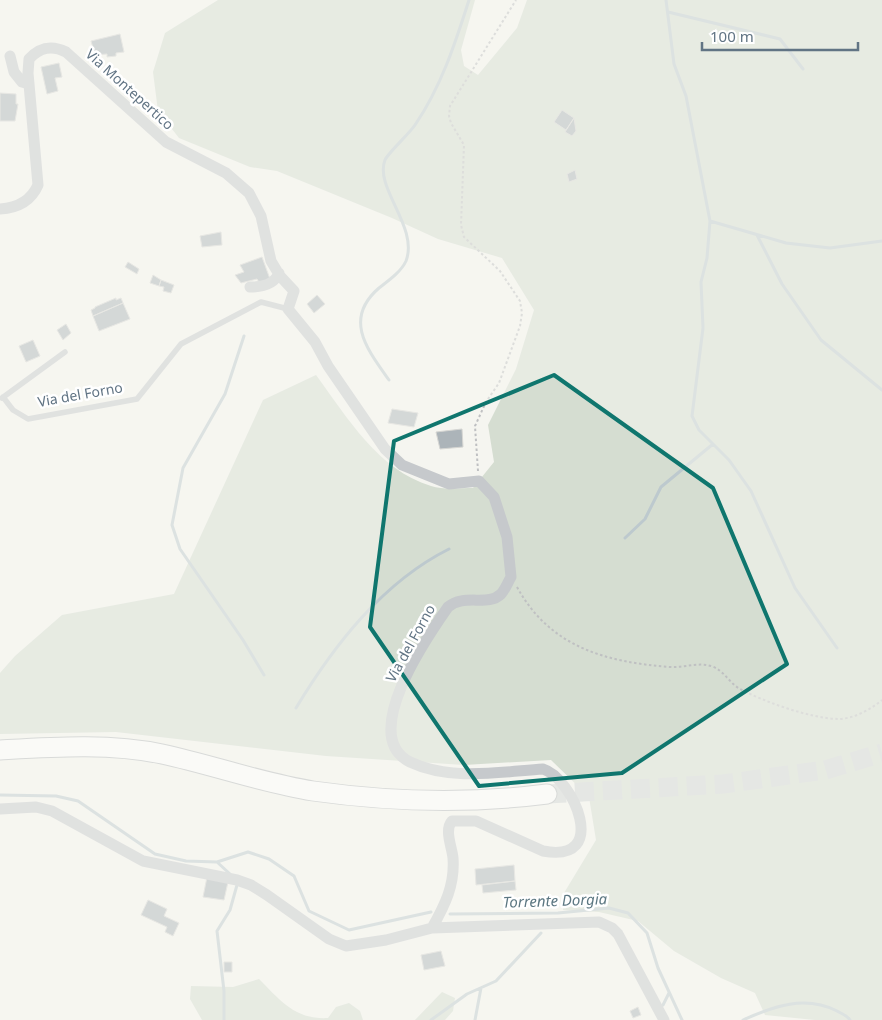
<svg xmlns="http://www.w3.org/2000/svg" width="882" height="1020" viewBox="0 0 882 1020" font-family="'Noto Sans',sans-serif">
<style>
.green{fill:#d5ddd1}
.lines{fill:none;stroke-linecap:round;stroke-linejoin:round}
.stream{stroke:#bdc9ce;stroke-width:3}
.building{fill:#acb4b9;stroke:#d6d6d3}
.trunk-tunnel{stroke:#d0d5d5;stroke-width:19;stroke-dasharray:19 9;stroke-linecap:butt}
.trunk-casing{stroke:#b5b9bc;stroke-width:21}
.path{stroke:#bfc0c2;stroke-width:2;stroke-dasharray:2.5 2.5;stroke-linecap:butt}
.service{stroke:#c6c9cc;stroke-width:5.5}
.minor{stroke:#c6c9cc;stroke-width:11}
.trunk{stroke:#fff;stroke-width:19}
.marked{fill:none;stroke:#0f766e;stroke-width:4;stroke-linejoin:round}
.labels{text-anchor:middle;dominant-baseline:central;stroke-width:5;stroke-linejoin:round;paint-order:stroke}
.street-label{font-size:14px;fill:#617484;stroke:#fff}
.water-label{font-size:15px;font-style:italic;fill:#5c7782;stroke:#fff}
</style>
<rect width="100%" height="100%" fill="#f5f5f0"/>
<path class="green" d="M218,0H475L461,50L464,66L478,75L517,28L527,0H882V1020H815L765,1015L755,993L721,978L674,951L638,921L599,912L563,910L564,893L596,840L589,797L551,760L464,765L326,756L116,732L0,734V673L15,656L62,615L174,594L263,400L316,375C347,417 378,470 431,486C443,490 460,488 473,488L494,462L488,425L516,369L534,310L502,258L438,239L392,218L277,171L250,167L179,138L158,111L153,72L165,33Z
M259,979C280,1000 295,1020 328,1018L336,1007L349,1003L360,1011L363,1020H202L190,999L191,986L233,987Z
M442,992L455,998L453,1011L445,1020H415Z"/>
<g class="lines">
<path class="stream" d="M666,0L674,64L686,96L710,221L707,258L701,282L703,328L692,416L699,430L729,460L751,491L795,588L837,648
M668,12L780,39L803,69
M710,221L786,243L830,248L882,241
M757,235L782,284L821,340L882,390
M244,336L225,394L183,468L172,525L180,549L243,640L264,675
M389,380C367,349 343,319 379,288C388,281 401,272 406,261C419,227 374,188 385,160C388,153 409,134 415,125C441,87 455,44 469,0
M625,538L645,519L661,487L713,444
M296,708C334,645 383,582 449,549
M0,795L56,796L78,801L155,854L186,861L217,862L248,852L269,859L294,876L309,911L349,930L431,912
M217,862L230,874
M450,914L558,913L609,908L628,913L647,933L658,968L682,1020
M663,1005L669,993
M224,1020V991L217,931L230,910L237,885
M431,1020L467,994L496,981L541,933
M475,1020L481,988
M743,1020C774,1006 805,995 837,1011C842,1014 847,1015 850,1020"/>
</g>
<path class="building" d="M120,34L124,52L116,53V56L107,57V54L95,55L91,41Z
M59,63L62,77L55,78L58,91L47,94L41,67Z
M0,93L16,94V104H18L15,121H0Z
M562,110L574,118L566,130L554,122Z
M574,118L576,131L572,136L565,132Z
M575,170L577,179L569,182L567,174Z
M221,232L222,245L202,247L200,236Z
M262,257L270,279L260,284L257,279L241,283L235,275L244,272L240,265Z
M128,262L139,269L137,274L125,267Z
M153,275L161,280L159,286L150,283Z
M161,280L174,285L171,293L163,291L164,287L159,286Z
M317,295L325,304L314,313L307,304Z
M116,298V300L121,298L123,303L93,316L91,310L95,308V307Z
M123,303L130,319L99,331L93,316Z
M66,324L71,333L63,340L57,330Z
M33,340L40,356L26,362L19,346Z
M392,409L418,413L414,427L388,423Z
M462,429L463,447L440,449L436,432Z
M514,865L515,881L476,885L475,869Z
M207,877L228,882L224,900L203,897Z
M515,881L516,890L483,893L482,885Z
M148,900L167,909L164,916L179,923L173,936L165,932L167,927L141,915Z
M441,951L445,966L424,970L421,955Z
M224,962H232V972H224Z
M638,1007L641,1015L633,1018L630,1011Z"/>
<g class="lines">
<path class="trunk-tunnel" d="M547,794L723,784L825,770L882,753"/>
<defs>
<path id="trunk" d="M0,750C53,747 110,743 162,754C213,765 262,783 313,791C391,802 469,804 547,794"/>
</defs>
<use href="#trunk" class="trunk-casing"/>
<path class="path" d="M478,471L475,426L486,402L499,383L520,326L522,313L520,301L500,271L464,237L461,225L464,145L451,123L449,116L450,106L516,0
M517,587C550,647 605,662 670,667C684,668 697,662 711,666C724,670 729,683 740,689C765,702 809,718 838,719C853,719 870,710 882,700"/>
<path class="service" d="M3,397L13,410L28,419L137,399L181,344L261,302L288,309
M2,398L65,352"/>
<path class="minor" d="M10,56L14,72L22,82L29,84
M0,209C17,208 31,201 38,185L28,73L29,59C40,47 52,45 66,52L166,142L226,173L249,193L261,216L271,261L280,276L294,291L288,309L315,342L328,366L385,449L402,465L449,484L479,481L494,497L507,537L511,577C508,582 505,590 501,594C488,607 464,593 448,607C427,637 358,736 410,762C450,781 500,772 543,769C573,778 611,864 543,851L476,821H452C444,830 452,847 453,858C455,885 445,905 432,928
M250,287C262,287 274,285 279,273
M0,809L36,807L52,811L143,861L237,880L251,885L267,895L329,939L346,946L386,940L432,928L599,922L612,928L618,934L664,1020"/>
<use href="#trunk" class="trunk"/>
</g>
<path d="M0 0H882V1020H0ZM554,375L713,488L787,664L622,773L479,786L370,627L394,441Z" fill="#f5f5f0" fill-opacity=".55" fill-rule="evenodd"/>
<path class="marked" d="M554,375L713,488L787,664L622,773L479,786L370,627L394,441Z"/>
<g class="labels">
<g class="street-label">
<text transform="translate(130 89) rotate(42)">Via Montepertico</text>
<text transform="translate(80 394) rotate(-10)">Via del Forno</text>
<text transform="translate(410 643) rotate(-61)">Via del Forno</text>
</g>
<g class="water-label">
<text transform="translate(555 900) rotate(-2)">Torrente Dorgia</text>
</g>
</g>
<path d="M702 42v8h156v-8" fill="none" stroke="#617484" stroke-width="2.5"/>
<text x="710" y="42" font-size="15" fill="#617484" stroke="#ffffff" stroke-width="4" paint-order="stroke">100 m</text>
</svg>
